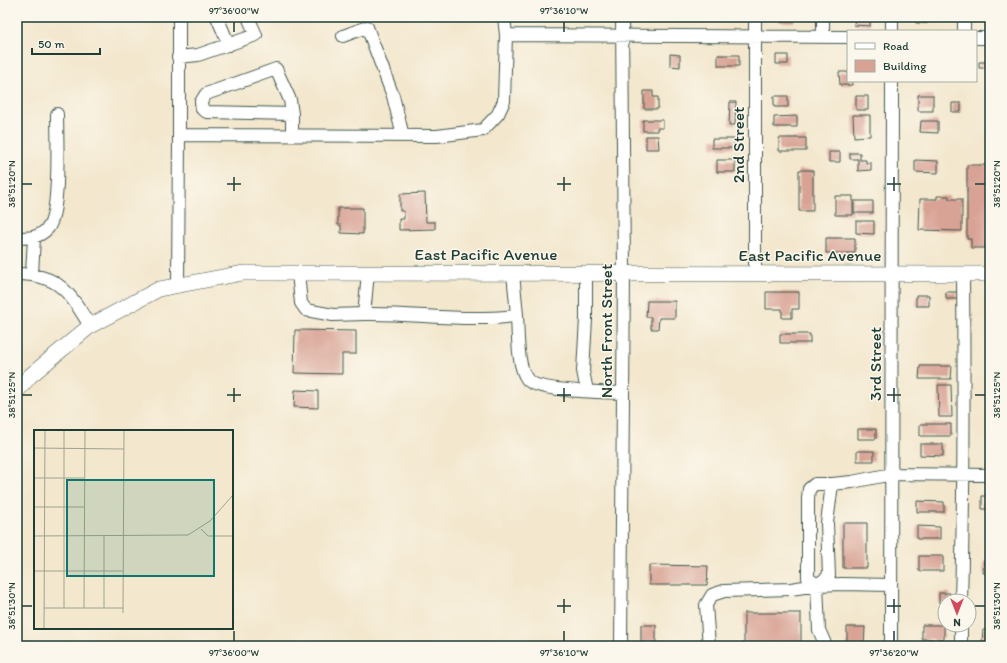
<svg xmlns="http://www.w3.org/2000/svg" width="1007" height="663" viewBox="0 0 1007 663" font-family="Itim,sans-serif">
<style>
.building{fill:#d8a294}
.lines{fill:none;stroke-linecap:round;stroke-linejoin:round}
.minor-casing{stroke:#3f564b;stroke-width:14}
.major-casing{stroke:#3f564b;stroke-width:16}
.minor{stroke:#fff;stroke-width:12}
.major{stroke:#fff;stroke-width:15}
.ticks{fill:none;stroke:#1f3d34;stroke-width:1.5}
.labels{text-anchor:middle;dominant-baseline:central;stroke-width:3;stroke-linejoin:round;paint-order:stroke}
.street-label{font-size:17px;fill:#1f3d34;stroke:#fbf7ec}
.inset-road{fill:none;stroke:#9ea390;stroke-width:1}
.view{fill:#0f766e;fill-opacity:0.15;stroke:#0f766e;stroke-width:2}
.inset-edge{fill:none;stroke:#1f3d34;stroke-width:2}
.neatline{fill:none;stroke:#1f3d34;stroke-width:1.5}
.ticks-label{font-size:10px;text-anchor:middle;fill:#1f3d34}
</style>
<rect width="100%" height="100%" fill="#fbf7ec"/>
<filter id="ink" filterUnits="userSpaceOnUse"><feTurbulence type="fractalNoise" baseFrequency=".025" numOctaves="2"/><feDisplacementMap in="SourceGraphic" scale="8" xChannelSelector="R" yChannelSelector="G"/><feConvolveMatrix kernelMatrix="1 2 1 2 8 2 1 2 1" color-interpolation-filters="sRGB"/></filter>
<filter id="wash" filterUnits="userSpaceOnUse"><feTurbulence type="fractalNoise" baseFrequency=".012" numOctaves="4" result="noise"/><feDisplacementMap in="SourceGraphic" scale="16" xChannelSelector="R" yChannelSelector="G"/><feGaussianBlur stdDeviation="0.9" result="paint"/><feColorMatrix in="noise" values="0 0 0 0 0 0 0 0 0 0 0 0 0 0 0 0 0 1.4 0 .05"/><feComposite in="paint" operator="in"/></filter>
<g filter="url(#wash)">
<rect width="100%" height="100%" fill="#f3e7cd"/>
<g id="blocks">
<path class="building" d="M780,17H795L794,22H780Z
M855,17H870V26L854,25Z
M916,17H928V23H916Z
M670,54L680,55V67L670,66Z
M718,55H739V66H718Z
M776,55H788V64H776Z
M979,62H986V68H979Z
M839,72H848V81H852V85H840Z
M644,91H653V97H658V109H644Z
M918,95H933V111H918Z
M774,96H788V107H774Z
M856,96H868V110H856Z
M730,102H736L735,125H729Z
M952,103H961V112H952Z
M853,115H870V136L854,137Z
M797,116V127H774V117Z
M643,120H663V128H657V131H643Z
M921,121H938V133L920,132Z
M646,136H658L659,149H646Z
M779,138H806V151H779Z
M712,139H734V148H712Z
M829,152H840V162H829Z
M850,153H860V160H866V163H871V170L858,171V159H850Z
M717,160H735V172H717Z
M915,160L938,161V173L915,172Z
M967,165H989L990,245L985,244V248H971V239H967Z
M799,170H813V211H799Z
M425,193L426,222H435V229L399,230V219H404V211H400V194Z
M835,196H853V215H835Z
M937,196H949V199H962V231L919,230L920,199H937Z
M854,201H873V213H854Z
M338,208H363V234L341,233V225H338Z
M856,221H874V234L856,233Z
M826,238H855V253H826Z
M766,292H799V309H792V318H782V309H766Z
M946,292H957V299H946Z
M916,295H929V306H916Z
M647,301H675V318H659L658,329H651V317H646Z
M295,330L356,331V354H342V374L294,373Z
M780,334H810V343H780Z
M920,366H952L951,379H919Z
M938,385H951L952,417H939Z
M295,390L318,391V408L294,407Z
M920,424H951V436H920Z
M858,429H876V439H858Z
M920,444H943V456L920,455Z
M857,451H874V461H857Z
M982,496H990V509H982Z
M917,501L944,502V512H917Z
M843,523H867V568H843Z
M917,526L940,527V539H917Z
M919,556H943V571H919Z
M984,560H990V573H983Z
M649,565L708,566L707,585H649Z
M939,593H950V601L939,603Z
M744,613H801V646H744Z
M988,624H990V642H982L983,630H988Z
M641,625H656V646H641Z
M922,625H944V639H938V646H933V639H922Z
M847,627H865L864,646H847Z"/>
</g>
</g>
<g filter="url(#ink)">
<use href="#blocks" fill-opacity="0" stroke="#3f564b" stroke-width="1"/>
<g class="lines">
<defs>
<path id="minor" d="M217,17L229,45
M892,31V17
M964,31V17
M506,35L848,37
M343,36L367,27L393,96L403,136
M823,37V17
M976,38H990
M178,57L198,55L256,35L248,17
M179,135V17
M292,135V114L290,100L276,69L206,94L201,102L202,109L207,112L292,114
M17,238C29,238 39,238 48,228C61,212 57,136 57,114
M298,273L301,303L306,310L333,315L364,314
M368,273L364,314C401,313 437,318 473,318C488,318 502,319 517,315L513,273
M586,273V319L583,371L587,391
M755,273V17
M17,274C59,274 70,293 90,326
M32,274L34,238
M178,285L179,135L437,136L483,130L498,114L504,101L506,35L504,17
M517,315C518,332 517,366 527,379C536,392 605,392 623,393
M817,585L808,578V498L809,489L815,484H832L852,482L892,474L990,475
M817,585L829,576L827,523L832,484
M817,585L819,630L826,646
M961,601C964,492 964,383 963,274
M961,625V646
M621,646L624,273L622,17
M709,646L706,605L712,595L724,591L791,589L817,585L842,584L891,585
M891,646L892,81"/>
<path id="major" d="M17,391L30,376L90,326L159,289L243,273L990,274"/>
</defs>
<use href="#minor" class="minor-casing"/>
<use href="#major" class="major-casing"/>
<use href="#minor" class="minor"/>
<use href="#major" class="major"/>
</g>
</g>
<path class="ticks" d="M234,22V32M564,22V32M234,177V191M564,177V191M894,177V191M22,184H32M227,184H241M557,184H571M887,184H901M975,184H985M234,388V402M564,388V402M894,388V402M22,395H32M227,395H241M557,395H571M887,395H901M975,395H985M564,599V613M894,599V613M22,606H32M557,606H571M887,606H901M975,606H985M234,631V641M564,631V641M894,631V641"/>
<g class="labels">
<g class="street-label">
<text transform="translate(738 145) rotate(-90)">2nd Street</text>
<text x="486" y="254">East Pacific Avenue</text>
<text x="810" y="255">East Pacific Avenue</text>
<text transform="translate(606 331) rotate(-90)">North Front Street</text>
<text transform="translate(875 364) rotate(-90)">3rd Street</text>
</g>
</g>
<g transform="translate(34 430)">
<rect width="199" height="199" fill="#f3e7cd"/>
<path class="inset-road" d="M0,18L90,19M0,48H50M0,77H50M167,99L174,106H199M0,106L154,105L176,91L199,65M0,141H89M10,178H89M30,178V0M50,178L51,0M70,178V106M89,183L90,0M10,199L11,0"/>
<path class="view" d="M33,50H180V146H33Z"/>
<rect width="199" height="199" class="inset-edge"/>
</g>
<rect width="1007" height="663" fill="none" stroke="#fbf7ec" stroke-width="44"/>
<rect x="847" y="30" width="130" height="52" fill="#fbf7ec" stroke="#a3ada2"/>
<rect x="855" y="43" width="20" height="6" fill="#ffffff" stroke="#a3ada2"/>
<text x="883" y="50" font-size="12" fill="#1f3d34">Road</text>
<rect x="855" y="60" width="20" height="12" fill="#d8a294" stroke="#a3ada2"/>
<text x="883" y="70" font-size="12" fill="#1f3d34">Building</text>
<g transform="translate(957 613) rotate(180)"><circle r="19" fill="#fbf7ec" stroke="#a3ada2"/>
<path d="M0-3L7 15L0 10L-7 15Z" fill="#d1495b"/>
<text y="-6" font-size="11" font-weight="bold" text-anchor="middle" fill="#1f3d34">N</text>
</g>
<path d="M32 48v6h68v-6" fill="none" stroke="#1f3d34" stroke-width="2"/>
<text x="38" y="48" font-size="12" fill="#1f3d34" stroke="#fbf7ec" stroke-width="3" paint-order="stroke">50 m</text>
<rect x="22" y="22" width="963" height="619" class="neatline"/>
<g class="ticks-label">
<text x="234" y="14">97°36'00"W</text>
<text x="564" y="14">97°36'10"W</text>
<text transform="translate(996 184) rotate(-90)" y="4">38°51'20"N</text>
<text transform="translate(11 184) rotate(-90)" y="4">38°51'20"N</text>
<text transform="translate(996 395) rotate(-90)" y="4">38°51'25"N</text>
<text transform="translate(11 395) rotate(-90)" y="4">38°51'25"N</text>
<text transform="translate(996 606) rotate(-90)" y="4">38°51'30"N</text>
<text transform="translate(11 606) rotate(-90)" y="4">38°51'30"N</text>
<text x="234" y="656">97°36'00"W</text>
<text x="564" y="656">97°36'10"W</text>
<text x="894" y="656">97°36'20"W</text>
</g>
</svg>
